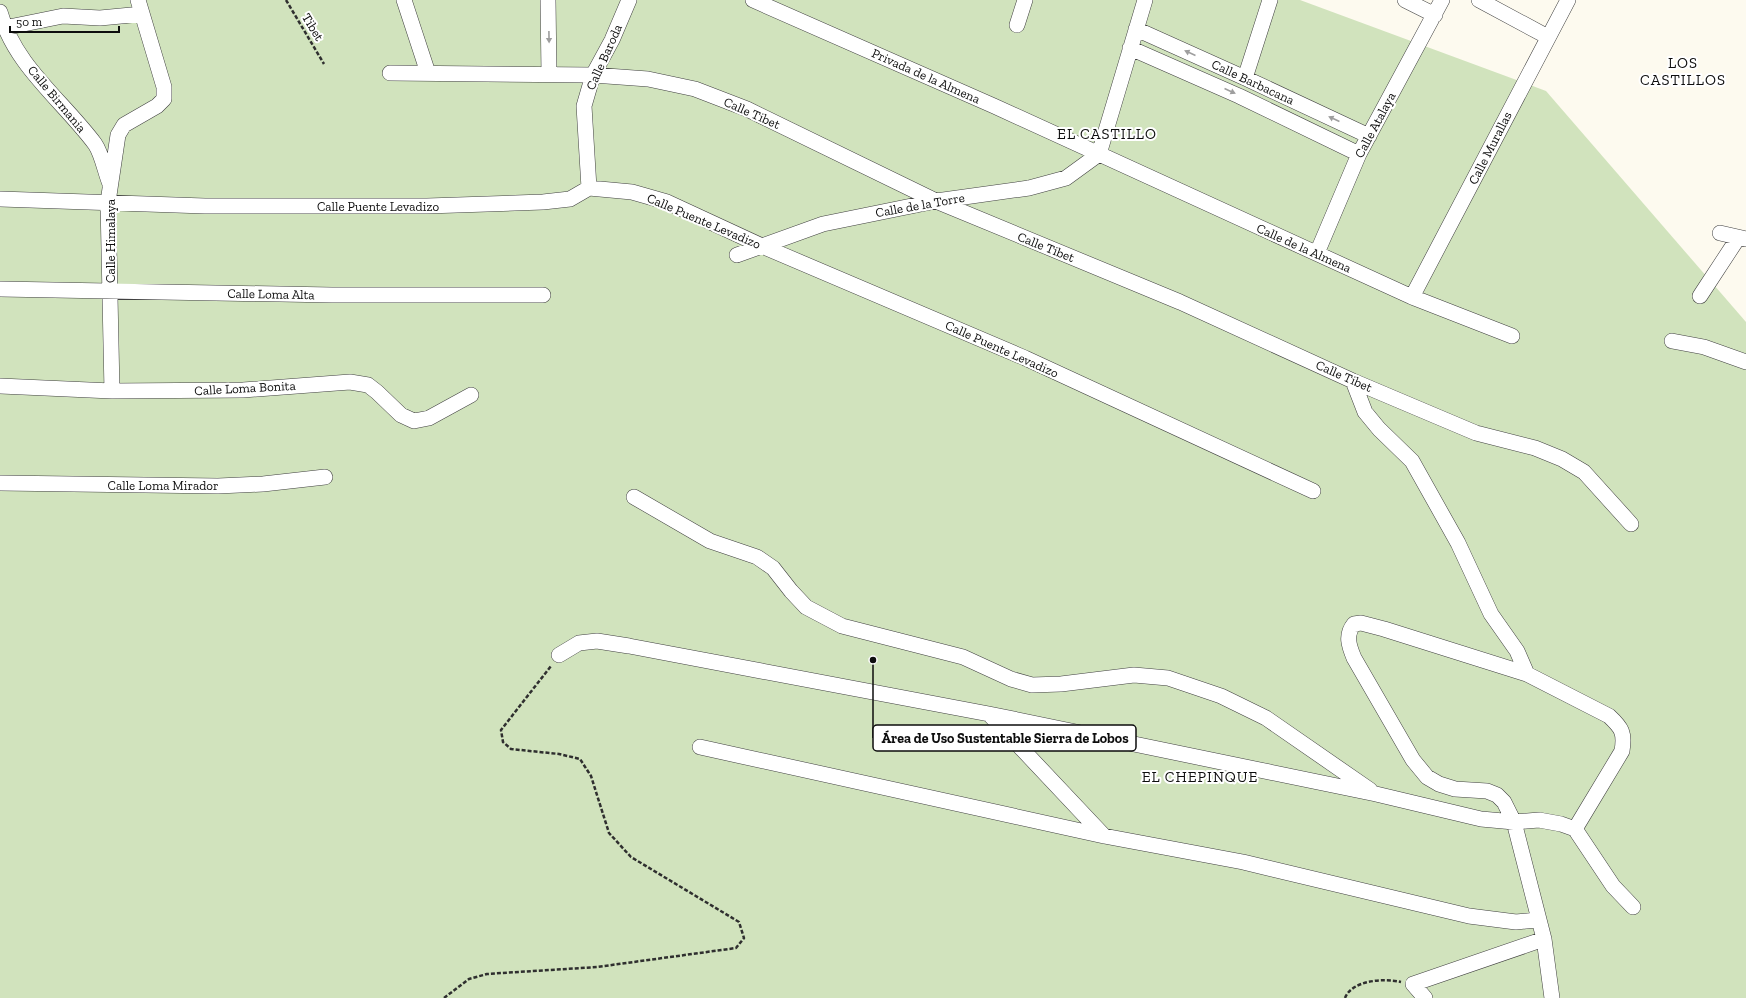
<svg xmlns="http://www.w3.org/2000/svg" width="1746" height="998" viewBox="0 0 1746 998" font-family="'Zilla Slab',serif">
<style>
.green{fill:#d1e3bd}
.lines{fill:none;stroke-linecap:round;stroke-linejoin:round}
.street-casing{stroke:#404040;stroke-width:16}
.path{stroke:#2f2f2f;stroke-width:2.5;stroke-dasharray:4 2;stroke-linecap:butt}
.street{stroke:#fff;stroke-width:15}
.oneway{fill:#9e9e9e}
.labels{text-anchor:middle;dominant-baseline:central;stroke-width:4;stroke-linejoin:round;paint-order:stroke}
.street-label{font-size:13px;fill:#0d0d0d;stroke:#fff}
.quarter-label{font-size:15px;letter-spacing:1px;fill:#0d0d0d;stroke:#fff}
.leader{fill:none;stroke:#0d0d0d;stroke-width:1.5}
.callout-dot{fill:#0d0d0d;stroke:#fff;stroke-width:1.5}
.callout{fill:#fff;stroke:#0d0d0d;stroke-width:1.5}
.callout-label{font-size:14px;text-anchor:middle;font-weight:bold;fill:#0d0d0d}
</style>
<rect width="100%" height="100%" fill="#fdfaef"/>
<path class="green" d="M0,0H1300L1546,91L1746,322V998H0Z"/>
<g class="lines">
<defs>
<path id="street" d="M404,0L428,73
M548,0L549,74
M753,0L994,106L1412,297L1512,336
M1405,0L1435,15
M1479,0L1548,37
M0,12C14,65 63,101 95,144C102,154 105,172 110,184
M1017,25L1025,0
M4,28L63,16L100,18L142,14
M1136,29L1245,78L1369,136
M1130,48L1239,96L1359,154
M390,73L593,75L648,79L695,89L747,109L936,201L1180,302L1353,381L1431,414L1476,433L1535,448L1562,459L1584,472L1631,524
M1245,78L1270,0
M1099,154L1145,0
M589,188L584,106L593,75L612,40L629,0
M0,199L205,206H427L543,202L570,199L589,188L632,192L667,202L762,246L1025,358L1313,491
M1720,233L1746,239
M1317,253L1359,154L1442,0
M737,255L823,224L936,201L1029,188L1066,178L1099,154
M0,289L332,295H543
M1700,296L1738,238
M1412,297L1568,0
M1672,341L1704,347L1746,362
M1353,381L1365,412L1379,429L1412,461L1458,543L1491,614L1517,651L1527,674
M0,386L112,391L243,390L350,382L368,385L377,392L401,415L414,421L429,418L471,395
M112,391L108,202L118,135L124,125L157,106L164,99V87L138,0
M0,483L218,486L263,484L325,477
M634,497L710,541L757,557L773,568L791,591L806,607L842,626L963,657L1011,679L1032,685L1061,684L1134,675L1168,678L1221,696L1266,718L1370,790
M559,655L579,643L597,641L629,646L989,714L1376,794L1481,819L1514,822L1539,820L1561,824L1575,829L1613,886L1633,907
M989,714L1104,836
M700,747L1104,836L1243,862L1469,916L1516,922L1538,920
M1425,998L1413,984L1544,939
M1552,998L1544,939L1514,822L1504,802L1497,795L1487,791L1455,789L1439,784L1427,777L1413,760L1354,658C1349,646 1345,635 1354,624L1361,623L1384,629L1527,674L1609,716C1622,728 1625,733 1622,751L1575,829"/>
</defs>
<use href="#street" class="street-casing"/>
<path class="path" d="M286,0L324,64
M444,998L469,979L487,974L597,967L736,948L744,938L739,922L631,857L609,833L591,776L580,759L559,754L511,749L503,742L501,730L551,666
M1345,998C1352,980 1384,978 1401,982"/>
<use href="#street" class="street"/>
</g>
<defs><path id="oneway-solid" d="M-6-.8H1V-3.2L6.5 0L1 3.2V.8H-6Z"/></defs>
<g class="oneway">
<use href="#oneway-solid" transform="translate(549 37) rotate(89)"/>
<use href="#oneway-solid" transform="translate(1190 53) rotate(-156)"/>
<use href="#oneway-solid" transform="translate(1230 91) rotate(24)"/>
<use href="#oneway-solid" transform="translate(1334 119) rotate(-155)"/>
</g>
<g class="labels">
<g class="street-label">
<text transform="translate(313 27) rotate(59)">Tibet</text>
<text transform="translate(604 57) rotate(-66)">Calle Baroda</text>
<text transform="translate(926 76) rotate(24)">Privada de la Almena</text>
<text transform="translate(1253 82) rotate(25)">Calle Barbacana</text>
<text transform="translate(57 99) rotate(50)">Calle Birmania</text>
<text transform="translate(752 113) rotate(24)">Calle Tibet</text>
<text transform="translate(1375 125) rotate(-62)">Calle Atalaya</text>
<text transform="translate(1490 148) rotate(-63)">Calle Murallas</text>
<text transform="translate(920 205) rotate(-10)">Calle de la Torre</text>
<text x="378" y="206">Calle Puente Levadizo</text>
<text transform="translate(704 221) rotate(23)">Calle Puente Levadizo</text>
<text transform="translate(110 241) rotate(-90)">Calle Himalaya</text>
<text transform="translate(1046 247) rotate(22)">Calle Tibet</text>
<text transform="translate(1304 248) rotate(24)">Calle de la Almena</text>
<text transform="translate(271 294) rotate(1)">Calle Loma Alta</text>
<text transform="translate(1002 349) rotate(24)">Calle Puente Levadizo</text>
<text transform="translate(1344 376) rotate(24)">Calle Tibet</text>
<text transform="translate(245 388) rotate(-3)">Calle Loma Bonita</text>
<text x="163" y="485">Calle Loma Mirador</text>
</g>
<g class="quarter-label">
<text x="1683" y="63">LOS<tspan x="1683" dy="17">CASTILLOS</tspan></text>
<text x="1107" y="134">EL CASTILLO</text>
<text x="1200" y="777">EL CHEPINQUE</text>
</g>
</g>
<path class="leader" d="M873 660L873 738"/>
<circle class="callout-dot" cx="873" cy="660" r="4"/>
<rect class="callout" x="873" y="725" width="263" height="26" rx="4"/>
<g class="callout-label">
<text x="1005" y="743">Área de Uso Sustentable Sierra de Lobos</text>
</g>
<path d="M10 26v6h109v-6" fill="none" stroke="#0d0d0d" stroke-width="2"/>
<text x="16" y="26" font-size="12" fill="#0d0d0d" stroke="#ffffff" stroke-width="3" paint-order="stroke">50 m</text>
</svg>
